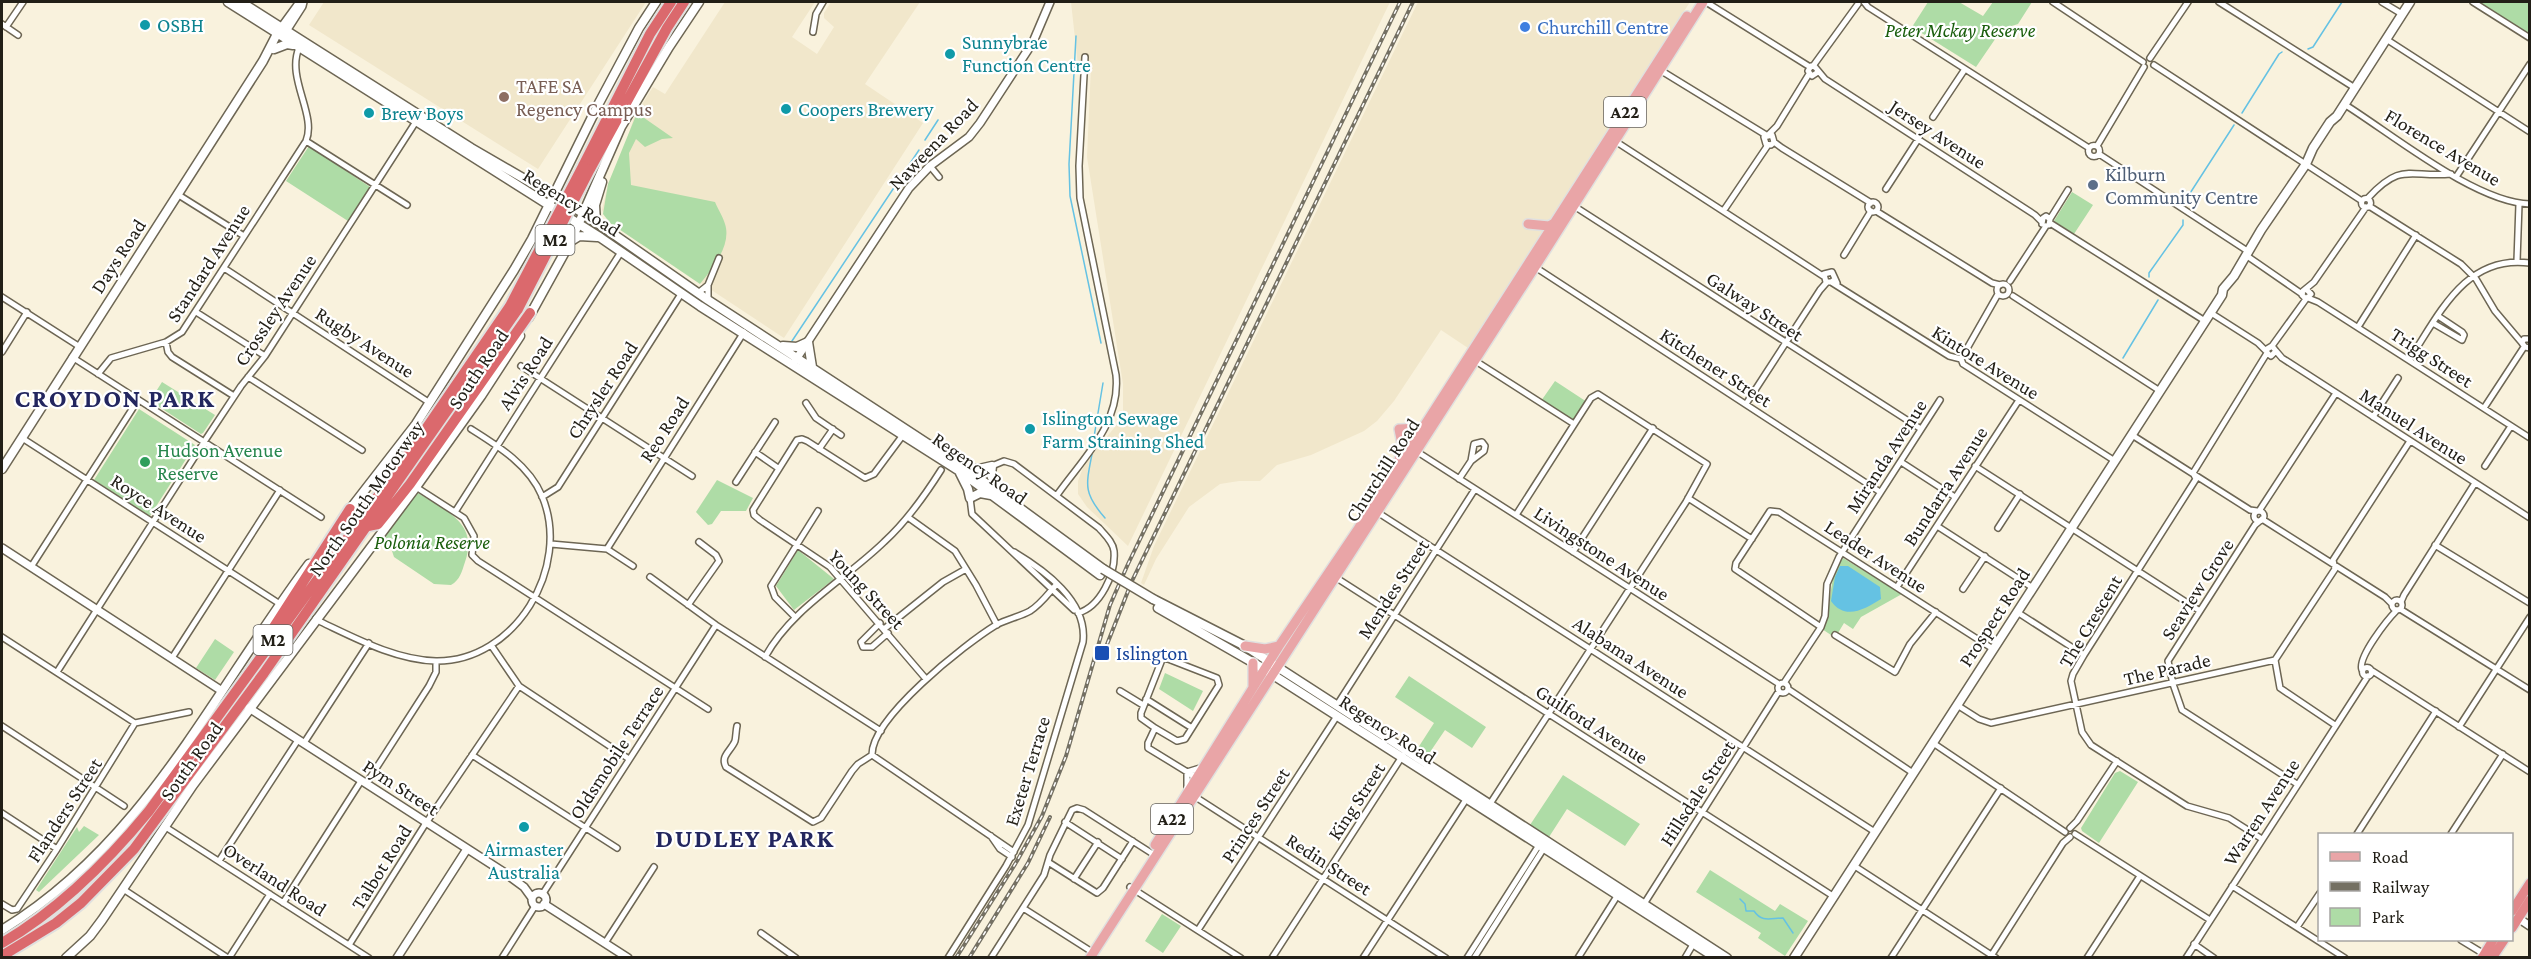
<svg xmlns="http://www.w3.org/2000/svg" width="2531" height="959" viewBox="0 0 2531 959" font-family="'Crimson Pro',serif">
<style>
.built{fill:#f1e7cb}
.green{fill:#aedca6}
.water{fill:#65c2e3}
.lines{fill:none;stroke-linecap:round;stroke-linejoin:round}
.stream{stroke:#65c2e3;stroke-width:1.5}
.minor-casing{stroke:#6d6654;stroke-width:8}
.tertiary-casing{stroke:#6d6654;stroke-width:10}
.secondary-casing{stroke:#6d6654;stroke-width:11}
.primary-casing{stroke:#e0e0df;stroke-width:12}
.trunk-casing{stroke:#e0e0df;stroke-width:12}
.motorway-casing{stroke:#e0e0df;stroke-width:14}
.minor{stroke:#fff;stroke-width:5}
.tertiary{stroke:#fff;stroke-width:7}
.secondary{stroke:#fff;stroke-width:8}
.primary{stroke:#e9a5a7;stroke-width:9}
.trunk{stroke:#e2878a;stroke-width:9}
.motorway{stroke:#db696d;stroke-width:10}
.rail-casing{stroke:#747063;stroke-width:4}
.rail{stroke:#fff;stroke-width:1.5;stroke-dasharray:4.5;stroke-linecap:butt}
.secondary-bridge-casing{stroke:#6d6654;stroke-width:11;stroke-linecap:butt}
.motorway-bridge-casing{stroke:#e0e0df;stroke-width:14;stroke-linecap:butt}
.secondary-bridge{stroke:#fff;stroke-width:8}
.motorway-bridge{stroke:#db696d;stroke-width:10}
.culture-dot{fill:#0f9aa8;stroke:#fff;stroke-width:2}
.shop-dot{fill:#3f7fe0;stroke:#fff;stroke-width:2}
.education-dot{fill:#8d6e63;stroke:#fff;stroke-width:2}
.service-dot{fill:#5c6f8a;stroke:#fff;stroke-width:2}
.leisure-dot{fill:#2e9e5b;stroke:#fff;stroke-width:2}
.transit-dot{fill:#1a4fb4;stroke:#fff;stroke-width:2}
.labels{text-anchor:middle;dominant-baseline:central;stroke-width:4.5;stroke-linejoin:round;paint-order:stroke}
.shield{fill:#fff;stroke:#64625d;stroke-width:1.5}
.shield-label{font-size:18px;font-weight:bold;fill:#221f17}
.culture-label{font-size:20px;fill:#0d838f;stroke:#fff;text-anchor:start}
.shop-label{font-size:20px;fill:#366cbe;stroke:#fff;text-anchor:start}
.park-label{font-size:20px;font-style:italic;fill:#1a5e0d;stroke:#fff}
.education-label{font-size:20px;fill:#785e54;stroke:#fff;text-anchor:start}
.street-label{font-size:20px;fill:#221f17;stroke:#fff}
.service-label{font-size:20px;fill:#4e5e75;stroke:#fff;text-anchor:start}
.leisure-label{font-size:20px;fill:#27864d;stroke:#fff;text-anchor:start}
.transit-label{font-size:20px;fill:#164399;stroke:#fff;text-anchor:start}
.district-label{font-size:26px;font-weight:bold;letter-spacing:1.5px;fill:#23265f;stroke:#fff}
</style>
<rect width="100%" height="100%" fill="#f9f2dd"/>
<path class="built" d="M324,2H646L538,169L309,25Z
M725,2H815L792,37L817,54L834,27L824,18V13L831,2H920L865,84L923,123L784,338L610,223L602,210L608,184L625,146L634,117L653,87L665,94Z
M1071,2H1390L1128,546L1087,507L1078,494V481L1084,465L1123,417V384L1087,157L1091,66H1078Z
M1418,2H1690L1468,348L1441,330L1394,401L1377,421L1364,431L1311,455L1277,465L1260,481H1239L1220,484L1189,507L1156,559L1144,585L1141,583L1154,546Z"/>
<path class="green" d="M1928,2H1959L1983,16L1993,2H2032L2018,24L2002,29L1976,67L1912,27Z
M2478,2H2529V34Z
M637,113L673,138L662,139L645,147L636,139L629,153L631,185L715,202C718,209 723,217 725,224C732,245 712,269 700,284L610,223L603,214L608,184Z
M309,146L370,187L348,221L286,181Z
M2072,192L2093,205L2074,234L2054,221Z
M1555,381L1587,402L1574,423L1541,401Z
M162,382L215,415L203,433L201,434L150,401Z
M139,409L195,445L150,516L94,480Z
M717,480L753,498L746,511H721L712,524L708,525L696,512Z
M418,493C445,511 479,522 465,562C462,571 460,580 451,585L434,584L394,557L391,548L384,543L378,542Z
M798,550L834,579L794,610L776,586Z
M1843,558L1902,594L1861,617L1853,629L1844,623L1838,633L1834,631L1831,635L1822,629C1834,607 1826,578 1843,558Z
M215,639L234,652L215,680L196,668Z
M1165,673L1203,691L1193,711L1159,689Z
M1409,676L1486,727L1472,748L1445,730L1426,758L1416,751L1434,723L1395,697Z
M2120,771L2138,782L2099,843L2082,831L2081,828L2115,773Z
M1563,775L1640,824L1625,846L1567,809L1549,837L1530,825Z
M84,826L99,835L39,892L36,890L77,827L79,832Z
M1710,870L1775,911L1780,904L1808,921L1785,956L1758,938L1761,933L1696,892Z
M1162,914L1181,926L1163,953L1145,941Z"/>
<path class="water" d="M1840,566H1848L1880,587L1881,599C1865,609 1845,621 1831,601L1835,577Z"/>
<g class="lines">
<path class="stream" d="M1076,36L1069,164L1070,196L1101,343
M2308,49L2313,47L2342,2
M2242,113L2279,54L2282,52
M925,140L938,120
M2185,201L2234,125
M2149,277V273L2183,225V220
M792,341L919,150
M2123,358L2158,300
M1093,443L1103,383
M1092,454C1086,485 1083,493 1105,518
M1740,899L1745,904L1746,911H1754C1762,923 1771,918 1783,918L1793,933"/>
<defs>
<path id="minor" d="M1706,2L1810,67
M1864,2L1868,7L2089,148
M2053,2L2143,62
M2219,2L2355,88
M2382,2L2402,14
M2473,2L2530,38
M2,24L18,35
M6,27L23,2
M813,32L816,14L823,2
M2386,39L2530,132
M2150,58L2188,2
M2154,65L2362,201
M1813,66L1858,4
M1660,70L1766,135
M1818,72L1812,76L1808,71L1811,66L1815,67L1825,79L2035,215L2041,221
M2344,104C2392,134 2476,203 2530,204
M1933,117L1965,69
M1769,134L1777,126L1809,74
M306,141L407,205
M1615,141L1823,276
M1774,142L1771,145L1766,144L1764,137L1772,135L1774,142L1782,148L1871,203
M2088.5 151a5.5 5.5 0 1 1 11 0a5.5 5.5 0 1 1-11 0Z
M2097,146L2144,67
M2099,154L2249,252
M930,166L939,177
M2456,177L2530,64
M1886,189L1919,138
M177,194L244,236
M2368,198C2402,161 2410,178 2451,174
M2361.5 203a4.5 4.5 0 1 1 9 0a4.5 4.5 0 1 1-9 0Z
M1868 207a5 5 0 1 1 10 0a5 5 0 1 1-10 0Z
M1574,206L1921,429
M2369,206L2461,264L2476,279L2495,311L2522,343
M1724,210L1768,145
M1876,211L1992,283L2000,285
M2050,219L2068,190
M2050,223L2205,321
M2042,224L2043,218L2046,216L2050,219L2049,225
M1844,255L1871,211
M2247,256L2302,294
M2517,261L2519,204
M1535,267L1880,492
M224,268L430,403
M1834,280L1831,282H1826L1824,274L1832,272L1837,283
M2010,281L2046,226
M1831,282L1949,356L1961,359L1963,364L2115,461
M1997 290a6 6 0 1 1 12 0a6 6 0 1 1-12 0Z
M708,285L719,258
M2306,289L2311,294L2306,299L2302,295L2303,291L2314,282L2366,207
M698,293L708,285V300
M2013,296L2160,391
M2,297L80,347
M2308,298L2318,302L2530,438
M196,312L265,356
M2211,313L2258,343L2266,351
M2433,323L2462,340L2464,335L2462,332L2438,316
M2358,327L2416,235
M2530,339H2524L2522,343L2525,347L2530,348
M166,342L168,352L172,357L234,396
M2272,346L2276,351L2271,356L2267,353V349L2272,346L2306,299
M2276,351L2282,358L2530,518
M2,352L27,312
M72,357L321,517
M1961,359L1998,294
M1474,360L1574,424
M2409,360C2439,315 2465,254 2530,263
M521,366L692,476
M98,374L111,358L166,342L182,332L306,141C317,115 286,78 299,48
M248,377L362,450
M806,403L816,418L841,435
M1746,404L1820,290L1827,282
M2484,408L2524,347
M2373,417L2398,378
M903,435L874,474L865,478L807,441L802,439L797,440L753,510L754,515L760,520L830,567L926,679
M2132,435L2250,510L2257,511
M22,438L280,604
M819,449L833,429
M1416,451L1779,684
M755,452L778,468
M1901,462L1955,497
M992,466L1004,461L1014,464L1099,528C1105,535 1113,542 1114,551C1116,574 1100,607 1078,613
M1975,466L2200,611
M2485,466L2511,426
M1459,479L1471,461L1484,451L1485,446L1482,442L1474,444L1471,461
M736,482L775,422
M416,487L464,518L474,536L472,555L478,561L708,709
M1057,495C1083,458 1121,424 1116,375L1080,198L1079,166L1085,57
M542,497L558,487L681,294
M970,498L972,514L1074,610
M1688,498L1752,539
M2259,511L2336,393
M2254 516a5 5 0 1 1 10 0a5 5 0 1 1-10 0Z
M455,512L621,252
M1377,512L1875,832
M909,518L955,551L976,585L997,625
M2262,519L2385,597L2392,604
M2261,520L2255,525L2168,661L2173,684L2182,710L2297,784
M1937,526L2033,588
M1998,528L2020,494
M551,544L607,549L633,566
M2435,545L2530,603
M607,549L744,332
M1573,552L1653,428
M31,567L138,400
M650,577L716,625L881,731
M1335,577L1833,896
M1897,587L2019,400
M1963,589L1985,556
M2392 605a5 5 0 1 1 10 0a5 5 0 1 1-10 0Z
M2401,602L2404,595L2475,483
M688,605L719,561L716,555L699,542
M2400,609L2530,690
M2017,612L2084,655
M795,617L775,597L771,586L818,511
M316,618L321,622C357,639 396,660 436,661C515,662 572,567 542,496C529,465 498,446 471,429
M880,623L861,642L863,647H872L888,633
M1821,627L1735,569L1736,563L1770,511L1779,512L1993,649
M884,629L943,582L966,569
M1835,635L1895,672L1910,644L1936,612
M2,637L135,723L189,712
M491,645L519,686L629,759
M765,657C792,608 845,580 884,542C907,521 924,497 941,470
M172,658L280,490
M2275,660L2280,688L2335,725
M2362.5 672a4.5 4.5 0 1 1 9 0a4.5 4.5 0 1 1-9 0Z
M2362,670C2357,658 2387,620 2397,610
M2371,670L2530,772
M57,672L206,439L241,386L265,356L417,120
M1784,683L1821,627L1825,616L1827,584L1839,557L1940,400
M1778 688a5 5 0 1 1 10 0a5 5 0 1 1-10 0Z
M1788,689L1913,773
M1120,691L1143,705
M1146,699L1192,728
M1337,705L1475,489
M1957,705L1979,719L1991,723L2275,660L2335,569L2333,560L2410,441
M2,726L124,806
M737,726C736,730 736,737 735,741C731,751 720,756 726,767L813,822L821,818L852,771L858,764L872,755
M2459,727L2530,617
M1155,728L1177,741L1185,739L1219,685L1217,678L1163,657L1141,713V718L1155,728L1148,743V748L1197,778
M304,743L369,643
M1933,743L2065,832
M472,755L617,848
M872,755C871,718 965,644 996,625C1007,619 1019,617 1030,611C1040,605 1048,594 1056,585
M872,755L1014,852
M366,784L429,686L436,672V661
M1187,790V772L1200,768
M1194,796L1446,958
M1488,807L1686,502L1707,464L1598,394L1591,398L1516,515
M2,813L57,849
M1065,822L1122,859
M164,826L369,958
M2070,828L2077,821L2117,761
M2075,834L2210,920
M2357,834L2436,711
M2451,834L2503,754
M991,836L1000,849L1012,857
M2262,839L2229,818L2187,806L2091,745L2082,732L2071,681L2073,674L2084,655L2196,479L2193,473L2267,353
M219,861L298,740
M1048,862L1097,893L1103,888L1133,841
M1853,865L1996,958
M1074,879L1098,842
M2232,886L2345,958
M1130,887L1241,958
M123,889L228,958
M542,895L716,625
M283,903L361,781
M2,904L12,910L17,909L57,849L135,723
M1644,904L1779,691
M1023,908L1089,950
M2297,927L2320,893
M1198,930L1337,716
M761,933L796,958
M2461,940L2484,954
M605,943L654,867
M2194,944L2214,958
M349,945L424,826L519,686
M1991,956L2063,843L2070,837
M229,958L270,894
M502,958L535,906
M948,958L1006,866L1028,825L1083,642C1088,601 1044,570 1014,552
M991,958L1044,875L1050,855L1072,810L1077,808L1084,810L1156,856
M1272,958L1403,755
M1363,958L1467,798
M1467,958L1539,845
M1474,958L1544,848
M1578,958L1619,893
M1685,958L1695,941
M1891,958L2001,788
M2087,958L2140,876
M2186,958L2368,676"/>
<path id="tertiary" d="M281,28L300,2
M286,31L302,6L303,2
M795,361L909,188L930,166L969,137L980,123L1033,42L1050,2
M2,548L222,691
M249,708L505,873L524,887L532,898
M532 900a7 7 0 1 1 14 0a7 7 0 1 1-14 0Z
M544,904L628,958
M2518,918L2530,926
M397,958L467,849"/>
<path id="secondary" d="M228,2L601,238L700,306L958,470L1100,575
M241,2L471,148L583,213L708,300L965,468L1103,569
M274,49L287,44L293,45
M596,223L595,205L602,182
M571,241L579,236L597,237
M529,317L571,241L621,127L669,47L699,2
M783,346L797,347L808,342L812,367
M965,468L979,469L992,466L991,475L997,490
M2,469L263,61L279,30
M960,473L968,489L970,498L980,493L991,495
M347,513L416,424L514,270L532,239L599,103L639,28L656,2
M1153,599L1245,646L1727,958
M1158,608L1259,666L1716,958
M2,930C145,843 212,694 309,564
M66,958L90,936L102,920L193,785L416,487L481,396L520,336
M1794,958L2222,295L2223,289L2234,276L2261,230L2306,164L2313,148L2330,122L2337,116L2410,2"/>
<path id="primary" d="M1528,224L1549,226L1554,223
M1399,461L1402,444L1399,429L1422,428
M1245,646L1265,649L1279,646
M1253,687V663
M1155,845L1279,646L1358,529L1687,16
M1090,958L1535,267L1703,2"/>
<path id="trunk" d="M2512,911L2530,883
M2512,928L2530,900
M2482,958L2493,940
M2492,958L2504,940"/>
<path id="motorway" d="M583,166L650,34L671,2
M590,169L667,28L684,2
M368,526L378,524L410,484L530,313
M274,627L350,509
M2,943C59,910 107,862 149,811L408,455L510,306
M2,956L56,923L81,903L134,849L264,673L518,309"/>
</defs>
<use href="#minor" class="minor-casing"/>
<use href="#tertiary" class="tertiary-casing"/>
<use href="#secondary" class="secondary-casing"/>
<use href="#primary" class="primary-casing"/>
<use href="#trunk" class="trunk-casing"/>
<use href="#motorway" class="motorway-casing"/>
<use href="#minor" class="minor"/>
<use href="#tertiary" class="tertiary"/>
<use href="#secondary" class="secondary"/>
<use href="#primary" class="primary"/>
<use href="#trunk" class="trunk"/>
<use href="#motorway" class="motorway"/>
<defs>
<path id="rail" d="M1104,652L1132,581L1413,2
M956,958L1017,861L1042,816L1066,756L1110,605L1128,564L1400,2
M969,958L1028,863L1050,817"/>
</defs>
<use href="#rail" class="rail-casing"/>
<use href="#rail" class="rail"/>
<defs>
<path id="secondary-bridge" d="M1103,569L1153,599"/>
<path id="motorway-bridge" d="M510,306L583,166
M518,309L590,169"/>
</defs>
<use href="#secondary-bridge" class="secondary-bridge-casing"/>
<use href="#motorway-bridge" class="motorway-bridge-casing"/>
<use href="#secondary-bridge" class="secondary-bridge"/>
<use href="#motorway-bridge" class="motorway-bridge"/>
</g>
<g class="culture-dot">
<circle cx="145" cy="25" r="6"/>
<circle cx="950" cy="54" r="6"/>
<circle cx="786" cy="109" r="6"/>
<circle cx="369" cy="113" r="6"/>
<circle cx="1030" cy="429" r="6"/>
<circle cx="524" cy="827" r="6"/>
</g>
<circle class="shop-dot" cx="1525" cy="27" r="6"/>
<circle class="education-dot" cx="504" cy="97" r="6"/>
<circle class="service-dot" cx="2093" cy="185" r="6"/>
<circle class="leisure-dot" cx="145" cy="462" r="6"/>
<rect class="transit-dot" x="1094" y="645" width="16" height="16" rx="3"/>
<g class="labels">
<g class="shield">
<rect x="1604" y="97" width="42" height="30" rx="4.5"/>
<rect x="535.5" y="225" width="39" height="30" rx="4.5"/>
<rect x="253.5" y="625" width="39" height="30" rx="4.5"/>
<rect x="1151" y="804" width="42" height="30" rx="4.5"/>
</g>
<g class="shield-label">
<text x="1625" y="112">A22</text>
<text x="555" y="240">M2</text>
<text x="273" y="640">M2</text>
<text x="1172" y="819">A22</text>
</g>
<g class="culture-label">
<text x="157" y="25">OSBH</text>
<text x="962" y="42">Sunnybrae<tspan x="962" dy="23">Function Centre</tspan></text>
<text x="798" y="109">Coopers Brewery</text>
<text x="381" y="113">Brew Boys</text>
<text x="1042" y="418">Islington Sewage<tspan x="1042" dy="23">Farm Straining Shed</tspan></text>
<text x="524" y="849" text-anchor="middle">Airmaster<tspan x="524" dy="23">Australia</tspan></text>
</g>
<g class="shop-label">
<text x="1537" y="27">Churchill Centre</text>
</g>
<g class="park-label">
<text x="1960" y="30">Peter Mckay Reserve</text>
<text x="432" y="542">Polonia Reserve</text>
</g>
<g class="education-label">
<text x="516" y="86">TAFE SA<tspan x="516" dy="23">Regency Campus</tspan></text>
</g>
<g class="street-label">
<text transform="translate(1938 134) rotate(33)">Jersey Avenue</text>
<text transform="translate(933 144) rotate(-46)">Naweena Road</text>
<text transform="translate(2443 147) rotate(31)">Florence Avenue</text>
<text transform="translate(572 202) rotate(32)">Regency Road</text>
<text transform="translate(118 256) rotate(-57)">Days Road</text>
<text transform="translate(208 263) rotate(-57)">Standard Avenue</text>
<text transform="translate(1755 306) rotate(33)">Galway Street</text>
<text transform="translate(275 310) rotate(-56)">Crossley Avenue</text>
<text transform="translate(365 342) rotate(33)">Rugby Avenue</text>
<text transform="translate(2432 357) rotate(33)">Trigg Street</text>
<text transform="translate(1986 362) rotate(32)">Kintore Avenue</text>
<text transform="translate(1716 367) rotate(33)">Kitchener Street</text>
<text transform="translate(478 369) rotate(-56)">South Road</text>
<text transform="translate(525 373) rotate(-57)">Alvis Road</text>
<text transform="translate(602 390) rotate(-57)">Chrysler Road</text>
<text transform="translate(2414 426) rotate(33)">Manuel Avenue</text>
<text transform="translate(664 429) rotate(-57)">Reo Road</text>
<text transform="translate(1886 456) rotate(-57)">Miranda Avenue</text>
<text transform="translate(980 468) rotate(35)">Regency Road</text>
<text transform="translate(1382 470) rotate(-57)">Churchill Road</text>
<text transform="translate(1945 486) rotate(-57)">Bundarra Avenue</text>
<text transform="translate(366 498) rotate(-55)">North South Motorway</text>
<text transform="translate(159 508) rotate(33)">Royce Avenue</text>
<text transform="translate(1602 553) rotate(33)">Livingstone Avenue</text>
<text transform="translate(1876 556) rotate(33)">Leader Avenue</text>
<text transform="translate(867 589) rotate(47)">Young Street</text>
<text transform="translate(1393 589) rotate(-57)">Mendes Street</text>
<text transform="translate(2197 589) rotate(-57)">Seaview Grove</text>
<text transform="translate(1994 617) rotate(-57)">Prospect Road</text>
<text transform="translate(2090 621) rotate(-59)">The Crescent</text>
<text transform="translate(1631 657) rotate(33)">Alabama Avenue</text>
<text transform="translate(2167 669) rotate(-13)">The Parade</text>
<text transform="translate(1592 724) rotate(33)">Guilford Avenue</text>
<text transform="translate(1388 729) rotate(33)">Regency Road</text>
<text transform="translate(616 752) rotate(-57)">Oldsmobile Terrace</text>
<text transform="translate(191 761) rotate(-54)">South Road</text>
<text transform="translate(1027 771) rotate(-73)">Exeter Terrace</text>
<text transform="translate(401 787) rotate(33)">Pym Street</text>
<text transform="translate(1697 793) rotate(-57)">Hillsdale Street</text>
<text transform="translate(1356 801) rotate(-57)">King Street</text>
<text transform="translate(64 810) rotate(-57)">Flanders Street</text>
<text transform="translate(2261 812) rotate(-57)">Warren Avenue</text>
<text transform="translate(1255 815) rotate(-57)">Princes Street</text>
<text transform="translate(1329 864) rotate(33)">Redin Street</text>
<text transform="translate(381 867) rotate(-58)">Talbot Road</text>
<text transform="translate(275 879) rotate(33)">Overland Road</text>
</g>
<g class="service-label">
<text x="2105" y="174">Kilburn<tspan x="2105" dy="23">Community Centre</tspan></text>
</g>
<g class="leisure-label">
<text x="157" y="450">Hudson Avenue<tspan x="157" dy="23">Reserve</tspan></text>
</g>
<g class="transit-label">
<text x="1116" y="653">Islington</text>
</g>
<g class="district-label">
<text x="115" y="398">CROYDON PARK</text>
<text x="745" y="838">DUDLEY PARK</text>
</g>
</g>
<rect width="2531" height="959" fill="none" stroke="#221f17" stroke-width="6"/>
<rect x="2318" y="833" width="195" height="108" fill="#ffffff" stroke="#a7a5a2" stroke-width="1.5"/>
<rect x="2330" y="852" width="30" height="9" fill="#e9a5a7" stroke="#a7a5a2" stroke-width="1.5"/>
<text x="2372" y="863" font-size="18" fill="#221f17">Road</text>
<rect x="2330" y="882" width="30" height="9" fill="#747063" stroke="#a7a5a2" stroke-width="1.5"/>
<text x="2372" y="893" font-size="18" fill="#221f17">Railway</text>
<rect x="2330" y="908" width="30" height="18" fill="#aedca6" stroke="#a7a5a2" stroke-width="1.5"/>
<text x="2372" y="923" font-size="18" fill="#221f17">Park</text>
</svg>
